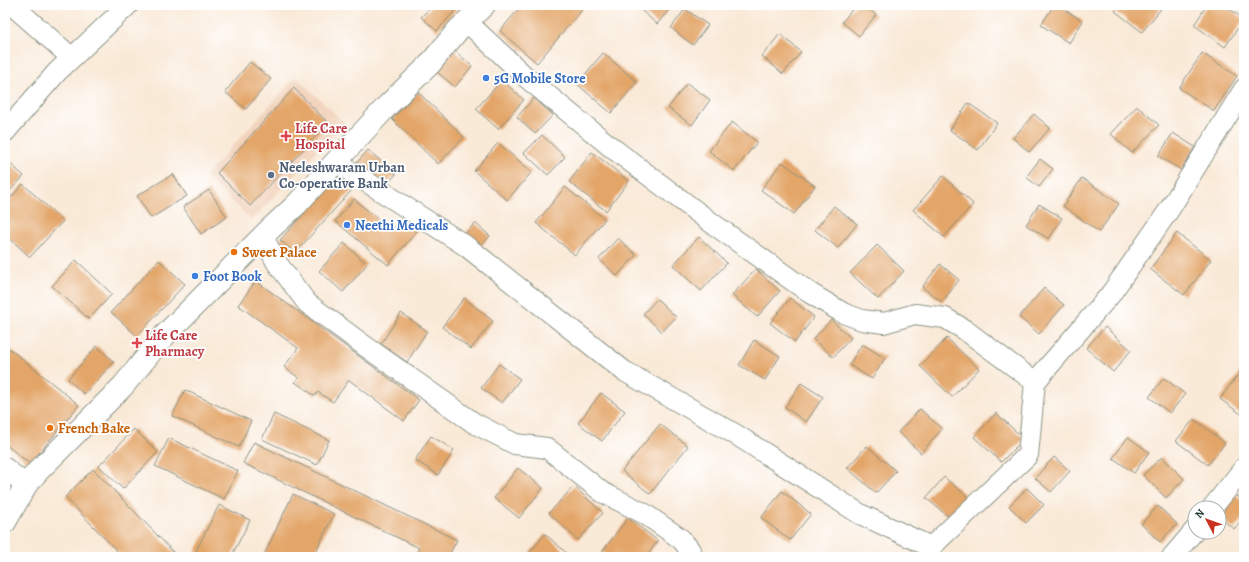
<svg xmlns="http://www.w3.org/2000/svg" width="1249" height="562" viewBox="0 0 1249 562" font-family="Alegreya,serif">
<style>
.built{fill:#f2d4be}
.building{fill:#e3a568}
.lines{fill:none;stroke-linecap:round;stroke-linejoin:round}
.minor-casing{stroke:#8c9386;stroke-width:22}
.secondary-casing{stroke:#8c9386;stroke-width:24}
.minor{stroke:#fff;stroke-width:20}
.secondary{stroke:#fff;stroke-width:22}
.shop-dot{fill:#3f7fe0;stroke:#fff;stroke-width:1.5}
.health-dot{fill:#e0444e;stroke:#fff;stroke-width:1.5}
.service-dot{fill:#5c6f8a;stroke:#fff;stroke-width:1.5}
.food-dot{fill:#e8710a;stroke:#fff;stroke-width:1.5}
.labels{text-anchor:middle;dominant-baseline:central;stroke-width:3.5;stroke-linejoin:round;paint-order:stroke}
.shop-label{font-size:14px;font-weight:bold;fill:#366cbe;stroke:#fff;text-anchor:start}
.health-label{font-size:14px;font-weight:bold;fill:#be3a42;stroke:#fff;text-anchor:start}
.service-label{font-size:14px;font-weight:bold;fill:#4e5e75;stroke:#fff;text-anchor:start}
.food-label{font-size:14px;font-weight:bold;fill:#c56008;stroke:#fff;text-anchor:start}
</style>
<rect width="100%" height="100%" fill="#fff"/>
<filter id="ink" filterUnits="userSpaceOnUse"><feTurbulence type="fractalNoise" baseFrequency=".025" numOctaves="2"/><feDisplacementMap in="SourceGraphic" scale="8" xChannelSelector="R" yChannelSelector="G"/><feConvolveMatrix kernelMatrix="1 2 1 2 8 2 1 2 1" color-interpolation-filters="sRGB"/></filter>
<filter id="wash" filterUnits="userSpaceOnUse"><feTurbulence type="fractalNoise" baseFrequency=".012" numOctaves="4" result="noise"/><feDisplacementMap in="SourceGraphic" scale="16" xChannelSelector="R" yChannelSelector="G"/><feGaussianBlur stdDeviation="0.9" result="paint"/><feColorMatrix in="noise" values="0 0 0 0 0 0 0 0 0 0 0 0 0 0 0 0 0 1.4 0 .05"/><feComposite in="paint" operator="in"/></filter>
<g filter="url(#wash)">
<rect width="100%" height="100%" fill="#f9e9d7"/>
<path class="built" d="M296,77L344,122L252,220L205,176Z"/>
<g id="blocks">
<path class="building" d="M433,5H460L437,31L421,17Z
M522,5H586L537,63L500,31Z
M635,5H673L657,24Z
M856,5H865L876,15L859,36L842,22Z
M1054,5H1057L1083,21L1069,43L1041,25Z
M1120,5H1156L1161,9L1142,32L1115,11Z
M1207,5H1224L1244,19L1225,47L1194,25Z
M685,9L708,25L693,45L671,28Z
M780,34L801,52L783,74L762,56Z
M454,50L472,66L455,87L436,71Z
M603,53L637,82L611,113L577,84Z
M1202,53L1237,76L1214,111L1179,88Z
M5,56L10,61L5,66Z
M250,62L271,79L246,109L225,92Z
M502,80L524,100L498,129L476,109Z
M687,83L710,100L692,125L668,108Z
M294,88L328,123L250,206L217,173Z
M418,92L464,137L438,164L392,119Z
M534,98L553,115L535,134L517,117Z
M968,103L997,123L978,150L950,130Z
M1137,106L1159,125L1132,153L1111,134Z
M1034,114L1050,128L1029,152L1013,138Z
M732,122L757,142L734,171L709,151Z
M1173,133L1195,147L1181,170L1158,156Z
M542,135L565,157L548,175L524,153Z
M498,143L532,172L507,200L474,171Z
M368,150L396,174L383,189L355,165Z
M592,152L629,181L606,211L569,182Z
M5,159L24,176L10,191L5,187Z
M1040,159L1053,169L1039,187L1026,177Z
M782,162L815,186L794,214L761,190Z
M173,174L187,196L151,218L137,196Z
M943,176L973,204L944,237L913,210Z
M337,177L352,190L295,253L280,240Z
M1082,178L1119,204L1099,232L1063,206Z
M23,184L63,221L30,257L5,234V204Z
M565,187L605,219L575,255L536,223Z
M209,190L227,217L201,234L183,207Z
M354,199L391,230L406,212L422,225L388,265L335,221Z
M1039,204L1062,218L1049,239L1026,225Z
M834,206L857,224L838,248L815,230Z
M475,223L490,236L479,248L464,235Z
M1177,233L1211,260L1184,295L1150,269Z
M699,237L727,263L701,291L673,265Z
M618,238L636,255L617,276L599,259Z
M344,243L367,264L343,292L319,271Z
M877,245L904,271L878,299L850,273Z
M76,260L112,294L89,319L52,286Z
M159,260L185,284L137,336L111,312Z
M940,264L959,280L942,302L922,287Z
M756,269L780,291L757,317L732,295Z
M256,281L419,400L404,421L349,380L333,402L318,392L315,396L295,382L299,378L284,367L298,348L238,305Z
M1044,288L1064,305L1039,334L1019,317Z
M464,298L493,321L471,349L442,327Z
M790,298L814,317L795,342L770,323Z
M657,299L676,317L662,332L643,314Z
M401,313L427,331L407,362L381,344Z
M831,320L851,338L833,357L813,339Z
M1105,327L1131,350L1113,372L1086,348Z
M947,338L979,369L952,397L920,366Z
M754,340L780,356L765,380L739,365Z
M862,344L885,358L872,379L849,365Z
M5,345L79,405L30,464L5,444Z
M97,346L114,362L84,394L68,379Z
M499,364L520,379L502,403L481,388Z
M1244,366V416L1220,399Z
M1164,378L1185,394L1170,413L1149,397Z
M801,383L823,397L806,422L785,407Z
M185,390L251,421L239,447L172,416Z
M601,393L625,411L602,441L578,423Z
M920,409L942,429L921,453L898,432Z
M996,413L1024,439L1001,462L974,437Z
M274,414L329,440L317,465L262,439Z
M1194,419L1225,443L1208,465L1176,441Z
M660,424L688,446L650,494L622,471Z
M134,429L158,452L123,489L99,466Z
M431,436L454,450L438,475L415,460Z
M1128,437L1149,452L1134,473L1113,458Z
M169,438L238,471L224,499L155,466Z
M254,442L457,540L448,557H415L419,548L243,463Z
M867,446L896,471L876,493L847,468Z
M1054,457L1070,471L1051,492L1035,478Z
M1162,457L1184,479L1166,498L1143,475Z
M518,468L543,488L519,518L494,498Z
M93,469L135,512L178,557H123L65,497Z
M944,477L968,497L950,518L926,498Z
M574,486L603,513L578,540L549,513Z
M1027,488L1044,505L1026,523L1009,506Z
M782,491L811,514L790,540L761,518Z
M1233,493L1244,501V517L1234,529L1219,517V511Z
M293,494L334,514L313,557H263Z
M219,505L250,520L231,557H193Z
M1158,506L1177,524L1160,542L1141,524Z
M628,518L658,541L646,557H609L602,552Z
M545,534L571,557H526Z"/>
</g>
</g>
<g filter="url(#ink)">
<use href="#blocks" fill-opacity="0" stroke="#8c9386" stroke-width="1"/>
<g class="lines">
<defs>
<path id="minor" d="M12,5L72,58
M467,22L528,79L611,147L709,221L810,293L843,313L862,320L884,323L915,314L945,318L965,330L1035,382
M5,132L57,72L128,5
M336,162L466,246L624,371L735,434L860,514L931,547L1028,455L1035,382L1110,295L1169,210L1244,89
M263,237L277,263L307,303L365,346L474,423L515,444L547,448L602,492L645,514L681,539L690,550L687,557
M5,468L26,485
M1212,508L1244,468
M1172,557L1195,530"/>
<path id="secondary" d="M5,522L26,485L38,471L123,386L164,336L269,230L296,205L388,105L429,65L458,30L484,5"/>
</defs>
<use href="#minor" class="minor-casing"/>
<use href="#secondary" class="secondary-casing"/>
<use href="#minor" class="minor"/>
<use href="#secondary" class="secondary"/>
</g>
</g>
<g class="shop-dot">
<circle cx="486" cy="78" r="4"/>
<circle cx="347" cy="225" r="4"/>
<circle cx="195" cy="276" r="4"/>
</g>
<g class="health-dot">
<path d="M284 130h4v4h4v4h-4v4h-4v-4h-4v-4h4z"/>
<path d="M135 337h4v4h4v4h-4v4h-4v-4h-4v-4h4z"/>
</g>
<circle class="service-dot" cx="271" cy="175" r="4"/>
<g class="food-dot">
<circle cx="234" cy="252" r="4"/>
<circle cx="50" cy="428" r="4"/>
</g>
<g class="labels">
<g class="shop-label">
<text x="494" y="78">5G Mobile Store</text>
<text x="355" y="225">Neethi Medicals</text>
<text x="203" y="276">Foot Book</text>
</g>
<g class="health-label">
<text x="295" y="128">Life Care<tspan x="295" dy="16">Hospital</tspan></text>
<text x="145" y="335">Life Care<tspan x="145" dy="16">Pharmacy</tspan></text>
</g>
<g class="service-label">
<text x="279" y="167">Neeleshwaram Urban<tspan x="279" dy="16">Co-operative Bank</tspan></text>
</g>
<g class="food-label">
<text x="242" y="252">Sweet Palace</text>
<text x="58" y="428">French Bake</text>
</g>
</g>
<rect width="1249" height="562" fill="none" stroke="#fff" stroke-width="20"/>
<g transform="translate(1207 520) rotate(311)"><circle r="19" fill="#ffffff" stroke="#a5b1ae"/>
<path d="M0-3L7 15L0 10L-7 15Z" fill="#c8321e"/>
<text y="-6" font-size="11" font-weight="bold" text-anchor="middle" fill="#1f3d34">N</text>
</g>
</svg>
